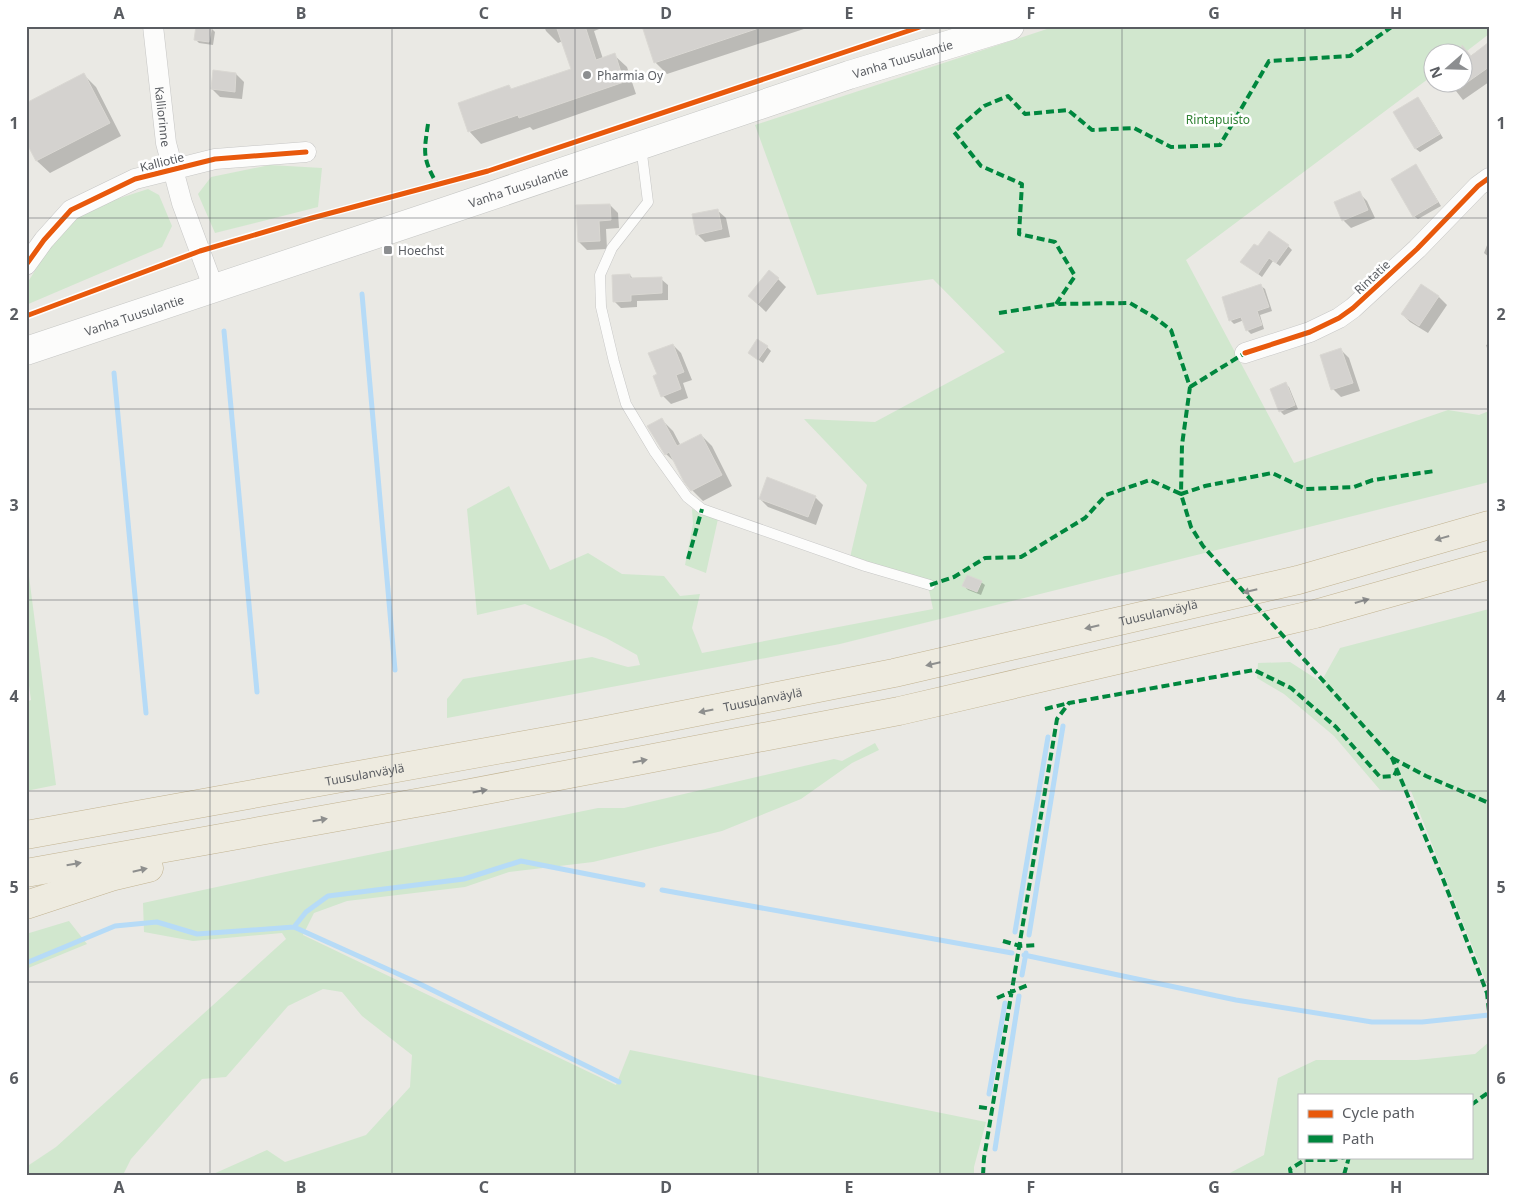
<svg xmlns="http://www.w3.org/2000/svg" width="1515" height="1201" viewBox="0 0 1515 1201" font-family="'Noto Sans',sans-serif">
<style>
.green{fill:#d1e7ce;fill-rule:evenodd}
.shadow{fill:#0003}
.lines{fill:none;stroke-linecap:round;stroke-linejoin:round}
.stream{stroke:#b6dbf7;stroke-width:5}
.building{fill:#d4d2cf;stroke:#dad8d3}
.lane-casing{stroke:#c7c7c6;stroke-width:11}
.street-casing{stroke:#c7c7c6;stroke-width:21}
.secondary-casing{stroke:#c5c6c4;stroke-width:29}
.highway-casing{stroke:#c2b391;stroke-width:29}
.lane{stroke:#fcfcfb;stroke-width:10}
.street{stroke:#fcfcfb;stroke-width:20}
.secondary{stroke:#fcfcfb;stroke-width:28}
.highway{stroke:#eeebe0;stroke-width:28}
.quiet{stroke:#00873e;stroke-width:4;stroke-dasharray:8 4;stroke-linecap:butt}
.cycleway-casing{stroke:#fff;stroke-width:8}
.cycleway{stroke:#e8590c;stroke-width:5}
.oneway{fill:#8e8f8e}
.grid{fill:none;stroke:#5a5d62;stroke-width:1;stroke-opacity:0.55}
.poi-dot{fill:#8c8e90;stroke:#fff;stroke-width:2}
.labels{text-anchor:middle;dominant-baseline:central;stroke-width:5;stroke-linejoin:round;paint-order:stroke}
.street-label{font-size:12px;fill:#5a5d62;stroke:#fff}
.poi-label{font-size:12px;fill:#5a5d62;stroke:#fff;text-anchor:start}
.park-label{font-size:12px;fill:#318235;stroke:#fff}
.neatline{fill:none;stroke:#5a5d62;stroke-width:2}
.grid-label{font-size:16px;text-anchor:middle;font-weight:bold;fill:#5a5d62}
</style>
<rect width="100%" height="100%" fill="#eae9e4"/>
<path class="green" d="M1056,26H1489V34L1463,54L1462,52H1432V76L1186,260L1294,463L1448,410L1479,415L1489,411V482L840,644L447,718V699L463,679L592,657L628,667L640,665L637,655L606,638L525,604L477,615L467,509L509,486L550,570L588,553L622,574L664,576L680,596L700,594L692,628L702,653L933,609L929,590L848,566L867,485L804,419L875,422L1005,352L933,279L817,295L755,125Z
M270,165L322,168L318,207L215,233L198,194L211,177Z
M148,189L159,195L172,226L162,247L26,305V285L63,226L92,207Z
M692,509L718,519L706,573L685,565L693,524Z
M26,553L56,785L26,791V702L31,700L26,664Z
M1489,609V989L1411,791L1380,790L1334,736L1284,694L1257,678L1258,663L1290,662L1321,682L1340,648Z
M875,743L879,750L852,763L801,799L722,831L593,862L509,872L465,887L347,901L314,913L303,935L616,1085L630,1050L986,1122L974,1167V1175H211L267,1150L285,1162L366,1135L410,1087L412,1055L362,1016L342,992L323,989L288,1006L226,1077L202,1079L131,1159L123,1175H26V1167L56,1147L286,939L282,933L193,941L144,932L143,903L290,871L598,808H624L834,759L842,761Z
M69,921L87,944L26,969V934Z
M1489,1042V1175H1226L1264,1155L1278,1078L1316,1060H1417L1475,1054ZM1299,1095H1471V1157H1299Z"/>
<path class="shadow" d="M544,26H607L594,31L603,59L614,55L627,67L636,94L533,130L530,127L481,144L469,131L512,90L573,69L563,41L558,43L546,31Z
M643,26H813L667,74L655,62Z
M211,28L215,32L213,45L199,43L195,39Z
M1489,43V82L1463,100L1449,82H1462V62Z
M83,74L96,87L121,136L50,173L37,161L26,139Z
M236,74L244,82L242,99L220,97L212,89Z
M1418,98L1421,102L1443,138L1420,152L1416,149L1395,112Z
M1419,170L1441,206L1418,219L1414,216Z
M1359,193L1367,201L1375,218L1351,228L1343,220Z
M610,205L618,213L619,228L606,229L607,249L587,250L579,242Z
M717,210L726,218L730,237L705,242L697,234Z
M1489,240V257L1484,253Z
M1288,246L1292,250L1280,266L1273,261L1262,277L1246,265L1258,248Z
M630,275L634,280L661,279L668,285V300L637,301V307L621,308L614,301Z
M778,279L786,287L766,312L749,296Z
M1261,286L1265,289L1272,311L1260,315L1264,329L1251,334L1247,330L1244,320L1234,324L1230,320Z
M1439,297L1447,305L1428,333L1410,322L1402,314Z
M1489,344V354L1486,345Z
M673,345L681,353L692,380L683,383L688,398L671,404L663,396L658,375Z
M767,347L771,351L763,363L749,353Z
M1341,350L1349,358L1360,391L1341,397L1333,389Z
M1285,384L1289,387L1298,409L1284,415L1280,411Z
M662,420L673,431L681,446L701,435L712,446L732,486L703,501L692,490L678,465L666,454Z
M815,497L823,505L816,525L768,507L760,499Z
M981,582L985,585L981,595L968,590L964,586Z"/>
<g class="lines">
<path class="stream" d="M362,294L395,670
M224,331L257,692
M114,373L146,713
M662,890L1012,953
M294,927L416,982L619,1082
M1015,932L1048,737
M1029,935L1063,726
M1024,955L1236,1000L1372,1022H1422L1489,1015
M26,963L115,926L157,922L197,934L294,927L306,912L328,896L464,879L521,861L643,885
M1022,975L1026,953
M989,1094L1005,1003
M995,1149L1019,996"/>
</g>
<path class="building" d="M196,26H212L209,42L194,40Z
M556,26H585L596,60L615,53L624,82L519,118L518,115L468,132L458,103L509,85L511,89L571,69Z
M642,26H756V29L654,63Z
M1489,42V67L1462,86V45L1471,56Z
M213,70L236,73L235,92L211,89Z
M84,73L110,123L36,161L26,142V103Z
M1418,97L1440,134L1415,149L1393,112Z
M1416,164L1438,202L1413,217L1391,179Z
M1360,191L1368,210L1342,221L1334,202Z
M610,204L611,220L599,221L600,241L578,242L576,205Z
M718,209L722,229L696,235L692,214Z
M1269,231L1289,245L1276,263L1269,258L1258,274L1240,262L1254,244L1258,246Z
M769,270L779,278L758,304L748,296Z
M630,274V278L662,277V293L631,295V301L613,302L612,275Z
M1261,284L1269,307L1257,311L1262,325L1246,331L1241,317L1229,321L1222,297Z
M1421,284L1439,296L1419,326L1401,314Z
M757,339L768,346L758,360L748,353Z
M673,344L684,372L676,375L681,389L661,397L653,376L657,374L648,353Z
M1341,348L1353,383L1331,390L1320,355Z
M1286,382L1295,405L1279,412L1270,389Z
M662,418L677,446L701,434L722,475L691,491L684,482L669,452L665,455L647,426Z
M767,477L816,496L808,517L759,499Z
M967,575L982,581L977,592L962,586Z"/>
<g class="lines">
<defs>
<path id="lane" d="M641,146L648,202L612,248L600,275L601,307L614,362L626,404L654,451L687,497L702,509L865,566L930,585"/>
<g id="street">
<path id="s1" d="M153,26L166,143L182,203L214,289"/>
<path d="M26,265L44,240L71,210L135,179L215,159L306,152"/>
<path d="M1245,353L1310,332L1339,318L1353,308L1417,249L1478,186L1489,178"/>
</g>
<g id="secondary">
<path id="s2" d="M26,351L449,210L849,75L1010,26"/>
</g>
<g id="highway">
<path id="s3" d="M26,835L591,733L894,673L1298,580L1489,525"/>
<path d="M26,873L444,798L899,711L1315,614L1489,565"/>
<path d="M26,905L111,877L149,868"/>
</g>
</defs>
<use href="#lane" class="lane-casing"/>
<use href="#street" class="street-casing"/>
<use href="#secondary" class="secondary-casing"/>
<use href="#highway" class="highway-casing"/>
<use href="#lane" class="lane"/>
<use href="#street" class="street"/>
<use href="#secondary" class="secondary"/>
<use href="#highway" class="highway"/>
<path class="quiet" d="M428,124C424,152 422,158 437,184
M1056,304L1075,276L1055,242L1019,234L1022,184L981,166L954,132L984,106L1008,96L1025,114L1068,110L1092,130L1134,128L1171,147L1220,145L1269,61L1350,56L1393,26
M999,313L1056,304L1130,303L1154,317L1171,330L1190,387L1182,445L1181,494L1205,486L1272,473L1306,489L1354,487L1373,480L1435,471
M1190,387L1245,353
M688,559L702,509
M930,585L954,577L985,558L1021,557L1085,518L1106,495L1150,480L1181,494L1191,527L1203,546L1392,758L1443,879L1487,993
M1045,709L1069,703
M1392,758L1426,776L1489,803
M1003,941L1020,946L1037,945
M1489,993H1487L1489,1011
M997,998L1028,985
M1471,1105L1489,1092
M979,1107L993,1109
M983,1175L984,1158L1057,719L1069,703L1254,670L1291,688L1336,727L1380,777L1394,776L1397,770
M1291,1175L1290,1169L1305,1160H1334L1345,1157
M1344,1175L1349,1157"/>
<defs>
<path id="cycleway" d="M26,265L44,240L71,210L135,179L215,159L306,152
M26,316L200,251L312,218L488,171L923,26
M1245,353L1310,332L1339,318L1353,308L1417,249L1478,186L1489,178"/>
</defs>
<use href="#cycleway" class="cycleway-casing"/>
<use href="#cycleway" class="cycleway"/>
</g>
<defs><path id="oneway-solid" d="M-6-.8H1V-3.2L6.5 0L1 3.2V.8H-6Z" transform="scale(1.25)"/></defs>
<g class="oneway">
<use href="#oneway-solid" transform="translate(1442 538) rotate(164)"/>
<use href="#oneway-solid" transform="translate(1250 591) rotate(167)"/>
<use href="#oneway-solid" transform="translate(1362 601) rotate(-16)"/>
<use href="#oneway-solid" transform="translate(1092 627) rotate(167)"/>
<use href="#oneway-solid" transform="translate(933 664) rotate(167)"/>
<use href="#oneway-solid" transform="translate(706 711) rotate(169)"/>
<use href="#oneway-solid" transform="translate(640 761) rotate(-11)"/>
<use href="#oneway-solid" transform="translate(480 791) rotate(-11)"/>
<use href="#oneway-solid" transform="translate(320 820) rotate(-10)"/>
<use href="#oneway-solid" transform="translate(74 864) rotate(-10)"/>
<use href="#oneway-solid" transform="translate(140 870) rotate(-13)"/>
</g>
<path class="grid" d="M210,26V1175M392,26V1175M575,26V1175M758,26V1175M940,26V1175M1122,26V1175M1305,26V1095M26,218H1489M26,409H1489M26,600H1489M26,791H1489M26,982H1489M1305,1157V1175"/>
<g class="poi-dot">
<circle cx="587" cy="75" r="5"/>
<rect x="383" y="245" width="10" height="10" rx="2.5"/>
</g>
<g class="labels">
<g class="street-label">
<text stroke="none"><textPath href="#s2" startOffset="924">Vanha Tuusulantie</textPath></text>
<text stroke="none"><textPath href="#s1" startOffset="91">Kalliorinne</textPath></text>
<text transform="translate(162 162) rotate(-14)">Kalliotie</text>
<text stroke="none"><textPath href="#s2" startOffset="519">Vanha Tuusulantie</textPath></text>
<text transform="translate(1372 277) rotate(-43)">Rintatie</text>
<text stroke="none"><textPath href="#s2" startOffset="114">Vanha Tuusulantie</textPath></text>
<text stroke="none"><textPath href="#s3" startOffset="1154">Tuusulanväylä</textPath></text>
<text stroke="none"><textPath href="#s3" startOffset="749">Tuusulanväylä</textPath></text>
<text stroke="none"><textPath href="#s3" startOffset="344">Tuusulanväylä</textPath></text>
</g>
<g class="poi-label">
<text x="597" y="75">Pharmia Oy</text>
<text x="398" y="250">Hoechst</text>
</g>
<g class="park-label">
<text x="1218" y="119">Rintapuisto</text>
</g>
</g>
<rect width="1515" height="1201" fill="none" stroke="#ffffff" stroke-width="55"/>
<rect x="1298" y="1094" width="175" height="65" fill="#ffffff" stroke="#bdbec0"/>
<rect x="1308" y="1110" width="25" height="8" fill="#e8590c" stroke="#bdbec0"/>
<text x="1342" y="1118" font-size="15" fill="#5a5d62">Cycle path</text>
<rect x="1308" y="1135" width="25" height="8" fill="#00873e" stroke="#bdbec0"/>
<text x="1342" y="1144" font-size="15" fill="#5a5d62">Path</text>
<g transform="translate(1448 68) rotate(250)"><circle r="24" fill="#ffffff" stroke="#bdbec0"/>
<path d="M0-4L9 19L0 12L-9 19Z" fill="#8c8e90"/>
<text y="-8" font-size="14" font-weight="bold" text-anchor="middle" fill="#5a5d62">N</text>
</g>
<rect x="28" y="28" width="1460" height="1146" class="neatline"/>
<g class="grid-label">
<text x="119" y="19">A</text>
<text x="301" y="19">B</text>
<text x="484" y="19">C</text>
<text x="666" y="19">D</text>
<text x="849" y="19">E</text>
<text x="1031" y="19">F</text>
<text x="1214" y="19">G</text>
<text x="1396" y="19">H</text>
<text x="14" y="129">1</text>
<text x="1501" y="129">1</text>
<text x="14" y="320">2</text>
<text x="1501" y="320">2</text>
<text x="14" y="511">3</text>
<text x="1501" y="511">3</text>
<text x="14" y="702">4</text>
<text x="1501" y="702">4</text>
<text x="14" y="893">5</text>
<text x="1501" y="893">5</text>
<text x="14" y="1084">6</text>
<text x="1501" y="1084">6</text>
<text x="119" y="1193">A</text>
<text x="301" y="1193">B</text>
<text x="484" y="1193">C</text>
<text x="666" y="1193">D</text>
<text x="849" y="1193">E</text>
<text x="1031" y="1193">F</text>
<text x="1214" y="1193">G</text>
<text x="1396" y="1193">H</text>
</g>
</svg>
